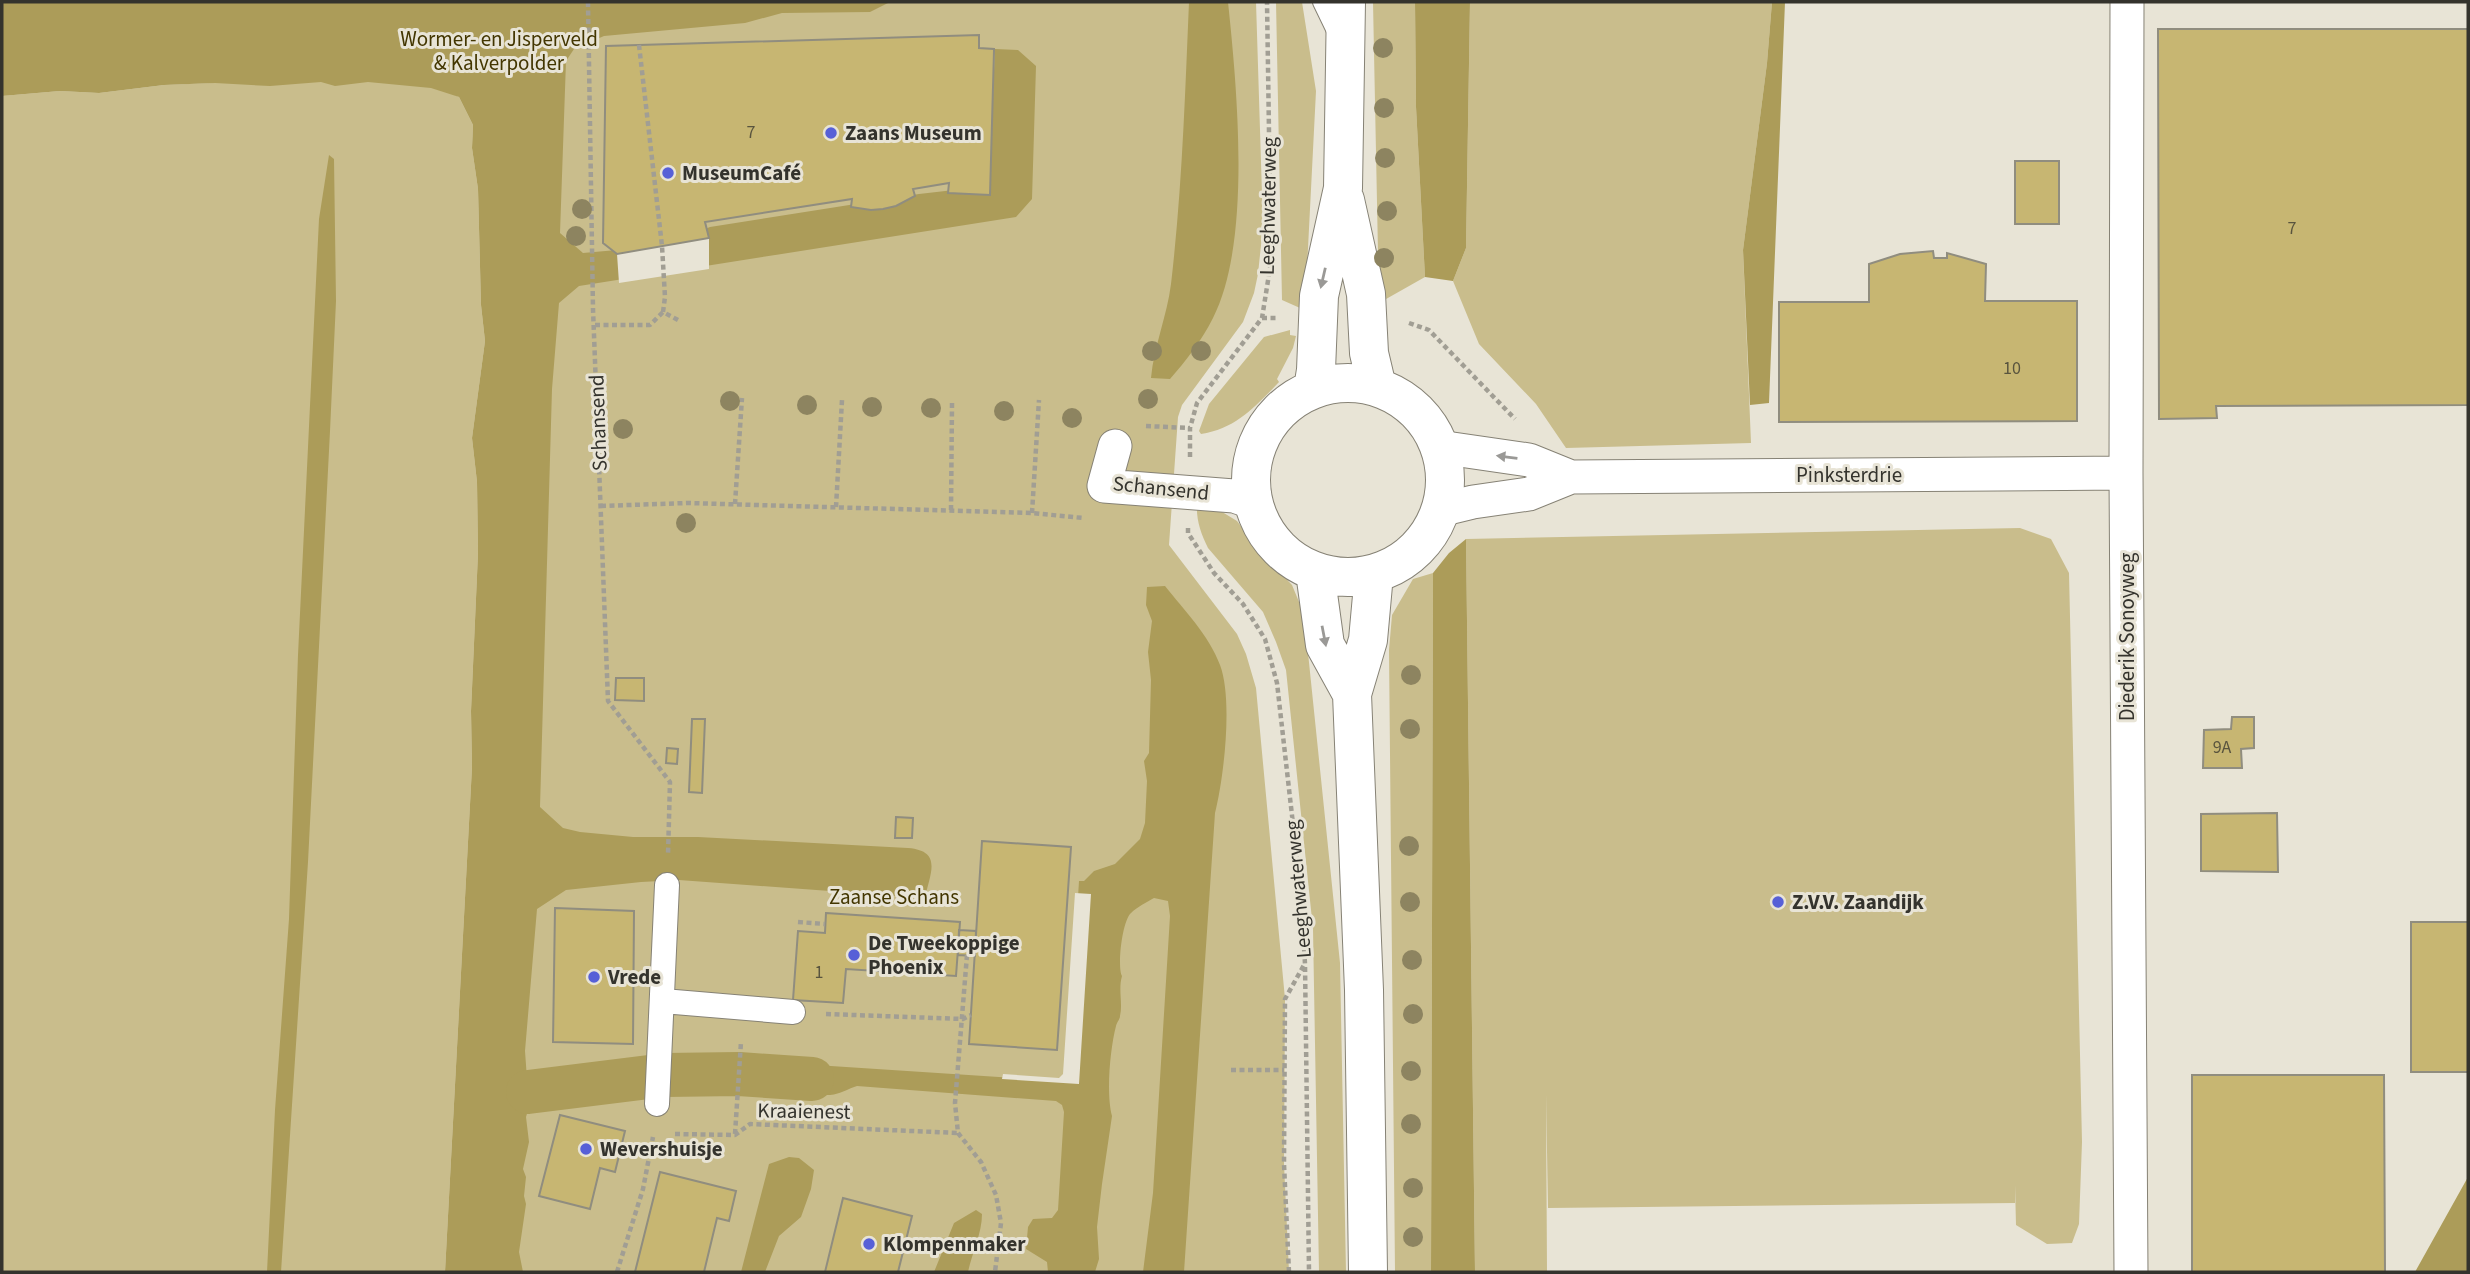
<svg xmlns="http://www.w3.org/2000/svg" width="2470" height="1274" viewBox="0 0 2470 1274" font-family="'Source Sans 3',sans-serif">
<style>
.green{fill:#c9bd8c}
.water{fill:#ac9c59}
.pier{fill:#e8e4d6}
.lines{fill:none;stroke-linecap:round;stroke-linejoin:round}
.canal{stroke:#ac9c59;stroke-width:44}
.building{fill:#c7b672;stroke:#908d7f;stroke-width:2}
.service-casing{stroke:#868275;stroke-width:18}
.pedestrian-casing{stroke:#868275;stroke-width:26}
.minor-casing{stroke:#868275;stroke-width:35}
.secondary-casing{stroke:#868275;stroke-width:40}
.path{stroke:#a19e94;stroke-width:4.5;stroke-dasharray:5 3.5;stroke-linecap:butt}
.service{stroke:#fff;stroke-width:16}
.pedestrian{stroke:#fff;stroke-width:24}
.minor{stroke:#fff;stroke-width:33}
.secondary{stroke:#fff;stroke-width:38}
.tree{fill:#8d8460}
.oneway{fill:#9a9996}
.poi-dot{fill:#5760d7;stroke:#e8e4d6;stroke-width:2.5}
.labels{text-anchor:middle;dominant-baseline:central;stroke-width:6;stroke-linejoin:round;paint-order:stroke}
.number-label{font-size:18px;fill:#59543e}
.park-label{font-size:21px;fill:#433600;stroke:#e8e4d6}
.poi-label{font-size:21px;font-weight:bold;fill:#34332d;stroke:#e8e4d6;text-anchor:start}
.street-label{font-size:21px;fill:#34332d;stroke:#e8e4d6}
</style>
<rect width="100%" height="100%" fill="#e8e4d6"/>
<path class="green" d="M2,2H1256L1263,226L1258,274L1254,293L1243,322L1182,405L1178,417L1169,545L1237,634L1246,654L1256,688L1285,999L1284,1164L1289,1272H510L535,101L449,92L459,97L473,125L472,148L478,189L481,305L485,341L472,438L477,482L478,553L471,711L472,767L445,1272H2V96L60,91L99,93L164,85L212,83Z
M1276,2H1302L1316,91L1305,307L1300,308L1282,300Z
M1373,2H1415L1416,107L1425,277L1379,303Z
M1470,2H1772L1767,63L1743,250L1751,443L1566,448L1536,404L1479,344L1453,281L1466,248Z
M1290,330V335L1296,336L1293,348L1277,379L1279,382C1256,406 1236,429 1201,434L1199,431L1209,404L1259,343L1264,337Z
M1197,504L1214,507L1237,521L1259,550L1292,585L1304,614L1340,963L1346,1272H1319L1313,929L1286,670L1276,642L1263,612L1208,548C1201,534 1196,520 1197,504Z
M2020,528L2051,539L2069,573L2082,1142L2079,1224L2072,1243L2047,1244L2016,1225L2015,1185V1203L1548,1208L1546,1094L1547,1272H1475L1466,539Z
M1433,573L1431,1272H1395L1389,650L1392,615L1413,579Z"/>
<path class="water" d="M2,2H890L870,12L782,13L745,23L604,36L574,49L566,61L560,233L583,253L662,246L710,227L919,194L989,186L995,49L1018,50L1036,66L1032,199L1016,217L579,286L559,303L552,389L540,807L563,828L580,832L633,837H698L908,848C943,851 930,873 925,898L679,880L641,882L566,890L537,909L525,1051L529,1107L526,1117L529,1142L523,1169L526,1177L524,1196L526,1204L519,1252L523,1272H445L472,767L471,711L478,553L477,482L472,438L485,341L481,305L478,189L472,148L473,125L459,97L431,88L368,82L335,86L321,82L270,86L215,83L164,85L99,93L60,91L2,96Z
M1189,2H1228C1237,88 1252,241 1213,318C1202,340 1186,361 1170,379L1151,378C1154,346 1167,316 1171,284C1182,190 1185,96 1189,2Z
M1415,2H1470L1466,248L1453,281L1425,277L1416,107Z
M1772,2H1785L1769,403L1750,405L1743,250L1767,63Z
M329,155L334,159L336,301L330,431L308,862L281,1272H267L275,1110L289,919L298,655L319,219Z
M1466,539L1475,1272H1431L1433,573L1449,553Z
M1165,586C1184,610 1209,635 1220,665C1233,699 1224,777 1215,813L1184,1272H1143L1153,1193L1170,916L1168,901L1154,898C1147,902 1137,907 1131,913C1122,921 1117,967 1122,976C1118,990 1123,1003 1120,1016C1120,1019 1117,1022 1116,1026C1110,1049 1106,1094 1112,1116L1102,1184L1097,1227L1099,1259L1095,1272H1048L1047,1262L1026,1249L1028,1227L1033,1219L1052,1218L1058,1210L1064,1112L1062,1105L1056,1101L857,1086C847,1089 841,1094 830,1095C805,1096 777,1091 751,1089L753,1061L1060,1081L1067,1076L1079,881H1084L1094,871L1115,864L1140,839L1145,823L1147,781L1144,761L1149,753L1151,680L1148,652L1152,621L1146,605L1147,587Z
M789,1157L799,1158L814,1170L811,1189L801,1217L779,1236L765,1272H741L769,1164Z
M2468,1177V1272H2415Z
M976,1210L982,1214C982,1233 972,1253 968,1272H934L954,1223Z"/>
<path class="pier" d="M709,238V269L619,283L617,254Z
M1075,893L1091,894L1079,1084L1002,1079L1003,1074L1059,1078L1063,1074Z"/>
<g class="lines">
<path class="canal" d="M528,1092L665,1075L739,1074L812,1079"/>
</g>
<path class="building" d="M2158,29H2468V405L2216,406L2217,418L2159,419Z
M979,35V48L994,49V51L990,195L948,193L949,183L913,189L915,196L896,206L883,209L871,210L851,207L852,199L705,222L709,238L617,254L603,243L606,46Z
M2015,161H2059V224H2015Z
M1933,251L1934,258H1947V253L1986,264L1985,301H2077V421L1779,422V302H1869V264L1900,254Z
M616,678H644V701L615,700Z
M2232,717H2254V748L2241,749L2242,768H2203L2204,730L2231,729Z
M692,719H705L702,793L689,792Z
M667,748L678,749L677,764L666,763Z
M2277,813L2278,872L2201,871V814Z
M896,817L913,818L912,838H895Z
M982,841L1071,847L1057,1050L969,1044Z
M555,908L634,911L633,1044L553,1042Z
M826,913L960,922L956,976L846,969L843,1003L793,1000L798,931L825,933Z
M2411,922H2468V1072H2411Z
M959,930L976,931L975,956L958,955Z
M2192,1075H2384L2385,1272H2192Z
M560,1115L625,1131L615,1172L600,1168L590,1209L539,1196Z
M660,1172L736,1191L729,1221L717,1218L704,1272H635Z
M843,1198L912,1216L898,1272H825Z"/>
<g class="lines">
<defs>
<path id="service" d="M1321,2L1335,31"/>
<path id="pedestrian" d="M663,1001L793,1012
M657,1104L667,885"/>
<path id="minor" d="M2127,2L2126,473L2131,1272
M1115,446L1104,486L1234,496L1252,502
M1439,447L1529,460L1571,477
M1440,510L1473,502L1529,494L1571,477L2126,473"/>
<path id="secondary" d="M1345,200L1366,294L1369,353L1377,387
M1251 480a97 97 0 1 1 194 0a97 97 0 1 1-194 0Z
M1313,389L1316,370L1319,296L1343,188L1346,2
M1315,572L1325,645L1352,694
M1368,1272L1364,990L1352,694L1368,640L1374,574"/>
</defs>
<use href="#service" class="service-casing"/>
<use href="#pedestrian" class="pedestrian-casing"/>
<use href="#minor" class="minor-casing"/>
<use href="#secondary" class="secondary-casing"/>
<path class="path" d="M588,2L593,309L608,701L670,782L668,855
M639,45L662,246L665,297L663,312L678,320
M1262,318H1278
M1409,323L1429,330L1515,419
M595,325H650L663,312
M1146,426L1190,428
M1190,457V428L1197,403L1262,318L1271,262L1267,2
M735,504L742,398
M601,506L688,503L1032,513L1083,518
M836,507L842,400
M951,510L952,403
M1032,513L1039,400
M1188,528V533L1214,573L1243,604L1265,639L1277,683L1301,895L1305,964L1309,1272
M798,922L825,924
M967,955L955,1103L958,1133L981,1162L996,1195L1001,1223L995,1272
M826,1014L963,1019L971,1015
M1231,1070H1284
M675,1134L735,1135L750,1124L958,1133
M735,1134L741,1042
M617,1272L643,1189L653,1137
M1289,1272L1284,1164L1285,999L1304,965"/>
<use href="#service" class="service"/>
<use href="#pedestrian" class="pedestrian"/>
<use href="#minor" class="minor"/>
<use href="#secondary" class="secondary"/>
</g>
<g class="tree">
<circle cx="1383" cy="48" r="10"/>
<circle cx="1384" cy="108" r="10"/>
<circle cx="1385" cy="158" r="10"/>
<circle cx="582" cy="209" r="10"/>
<circle cx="1387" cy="211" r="10"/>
<circle cx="576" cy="236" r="10"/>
<circle cx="1384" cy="258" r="10"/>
<circle cx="1152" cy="351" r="10"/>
<circle cx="1201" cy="351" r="10"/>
<circle cx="1148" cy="399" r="10"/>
<circle cx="730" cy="401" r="10"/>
<circle cx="807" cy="405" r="10"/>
<circle cx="872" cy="407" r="10"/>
<circle cx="931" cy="408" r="10"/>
<circle cx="1004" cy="411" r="10"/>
<circle cx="1072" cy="418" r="10"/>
<circle cx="623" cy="429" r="10"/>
<circle cx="686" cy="523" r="10"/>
<circle cx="1411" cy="675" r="10"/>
<circle cx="1410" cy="729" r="10"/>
<circle cx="1409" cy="846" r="10"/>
<circle cx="1410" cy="902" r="10"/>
<circle cx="1412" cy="960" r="10"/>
<circle cx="1413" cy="1014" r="10"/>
<circle cx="1411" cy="1071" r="10"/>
<circle cx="1411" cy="1124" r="10"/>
<circle cx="1413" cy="1188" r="10"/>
<circle cx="1413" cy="1237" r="10"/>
</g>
<defs><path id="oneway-solid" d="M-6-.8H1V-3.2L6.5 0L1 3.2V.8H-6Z" transform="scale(1.75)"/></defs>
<g class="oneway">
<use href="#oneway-solid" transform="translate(1323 278) rotate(103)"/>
<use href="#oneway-solid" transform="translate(1507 457) rotate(-173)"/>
<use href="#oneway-solid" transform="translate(1324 636) rotate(79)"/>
</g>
<g class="poi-dot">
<circle cx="831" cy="133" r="7"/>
<circle cx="668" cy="173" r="7"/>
<circle cx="1778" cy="902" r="7"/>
<circle cx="854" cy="955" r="7"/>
<circle cx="594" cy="977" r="7"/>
<circle cx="586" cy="1149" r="7"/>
<circle cx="869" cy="1244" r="7"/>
</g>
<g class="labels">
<g class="number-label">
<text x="751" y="132">7</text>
<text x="2292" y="228">7</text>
<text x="2012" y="368">10</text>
<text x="2222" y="747">9A</text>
<text x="819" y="972">1</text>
</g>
<g class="park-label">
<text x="499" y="39">Wormer- en Jisperveld<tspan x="499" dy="24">&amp; Kalverpolder</tspan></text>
<text x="894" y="897">Zaanse Schans</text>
</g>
<g class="poi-label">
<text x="845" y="133">Zaans Museum</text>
<text x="682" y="173">MuseumCafé</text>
<text x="1792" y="902">Z.V.V. Zaandijk</text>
<text x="868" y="943">De Tweekoppige<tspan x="868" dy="24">Phoenix</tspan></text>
<text x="608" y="977">Vrede</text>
<text x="600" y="1149">Wevershuisje</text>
<text x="883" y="1244">Klompenmaker</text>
</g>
<g class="street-label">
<text transform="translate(1268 206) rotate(-89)">Leeghwaterweg</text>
<text transform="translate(598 423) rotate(-92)">Schansend</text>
<text x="1849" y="475">Pinksterdrie</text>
<text transform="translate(1161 488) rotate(6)">Schansend</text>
<text transform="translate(2127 637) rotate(-90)">Diederik Sonoyweg</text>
<text transform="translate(1298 889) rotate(-95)">Leeghwaterweg</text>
<text transform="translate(804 1111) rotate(1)">Kraaienest</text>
</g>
</g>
<rect width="2470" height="1274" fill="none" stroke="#34332d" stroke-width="7"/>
</svg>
